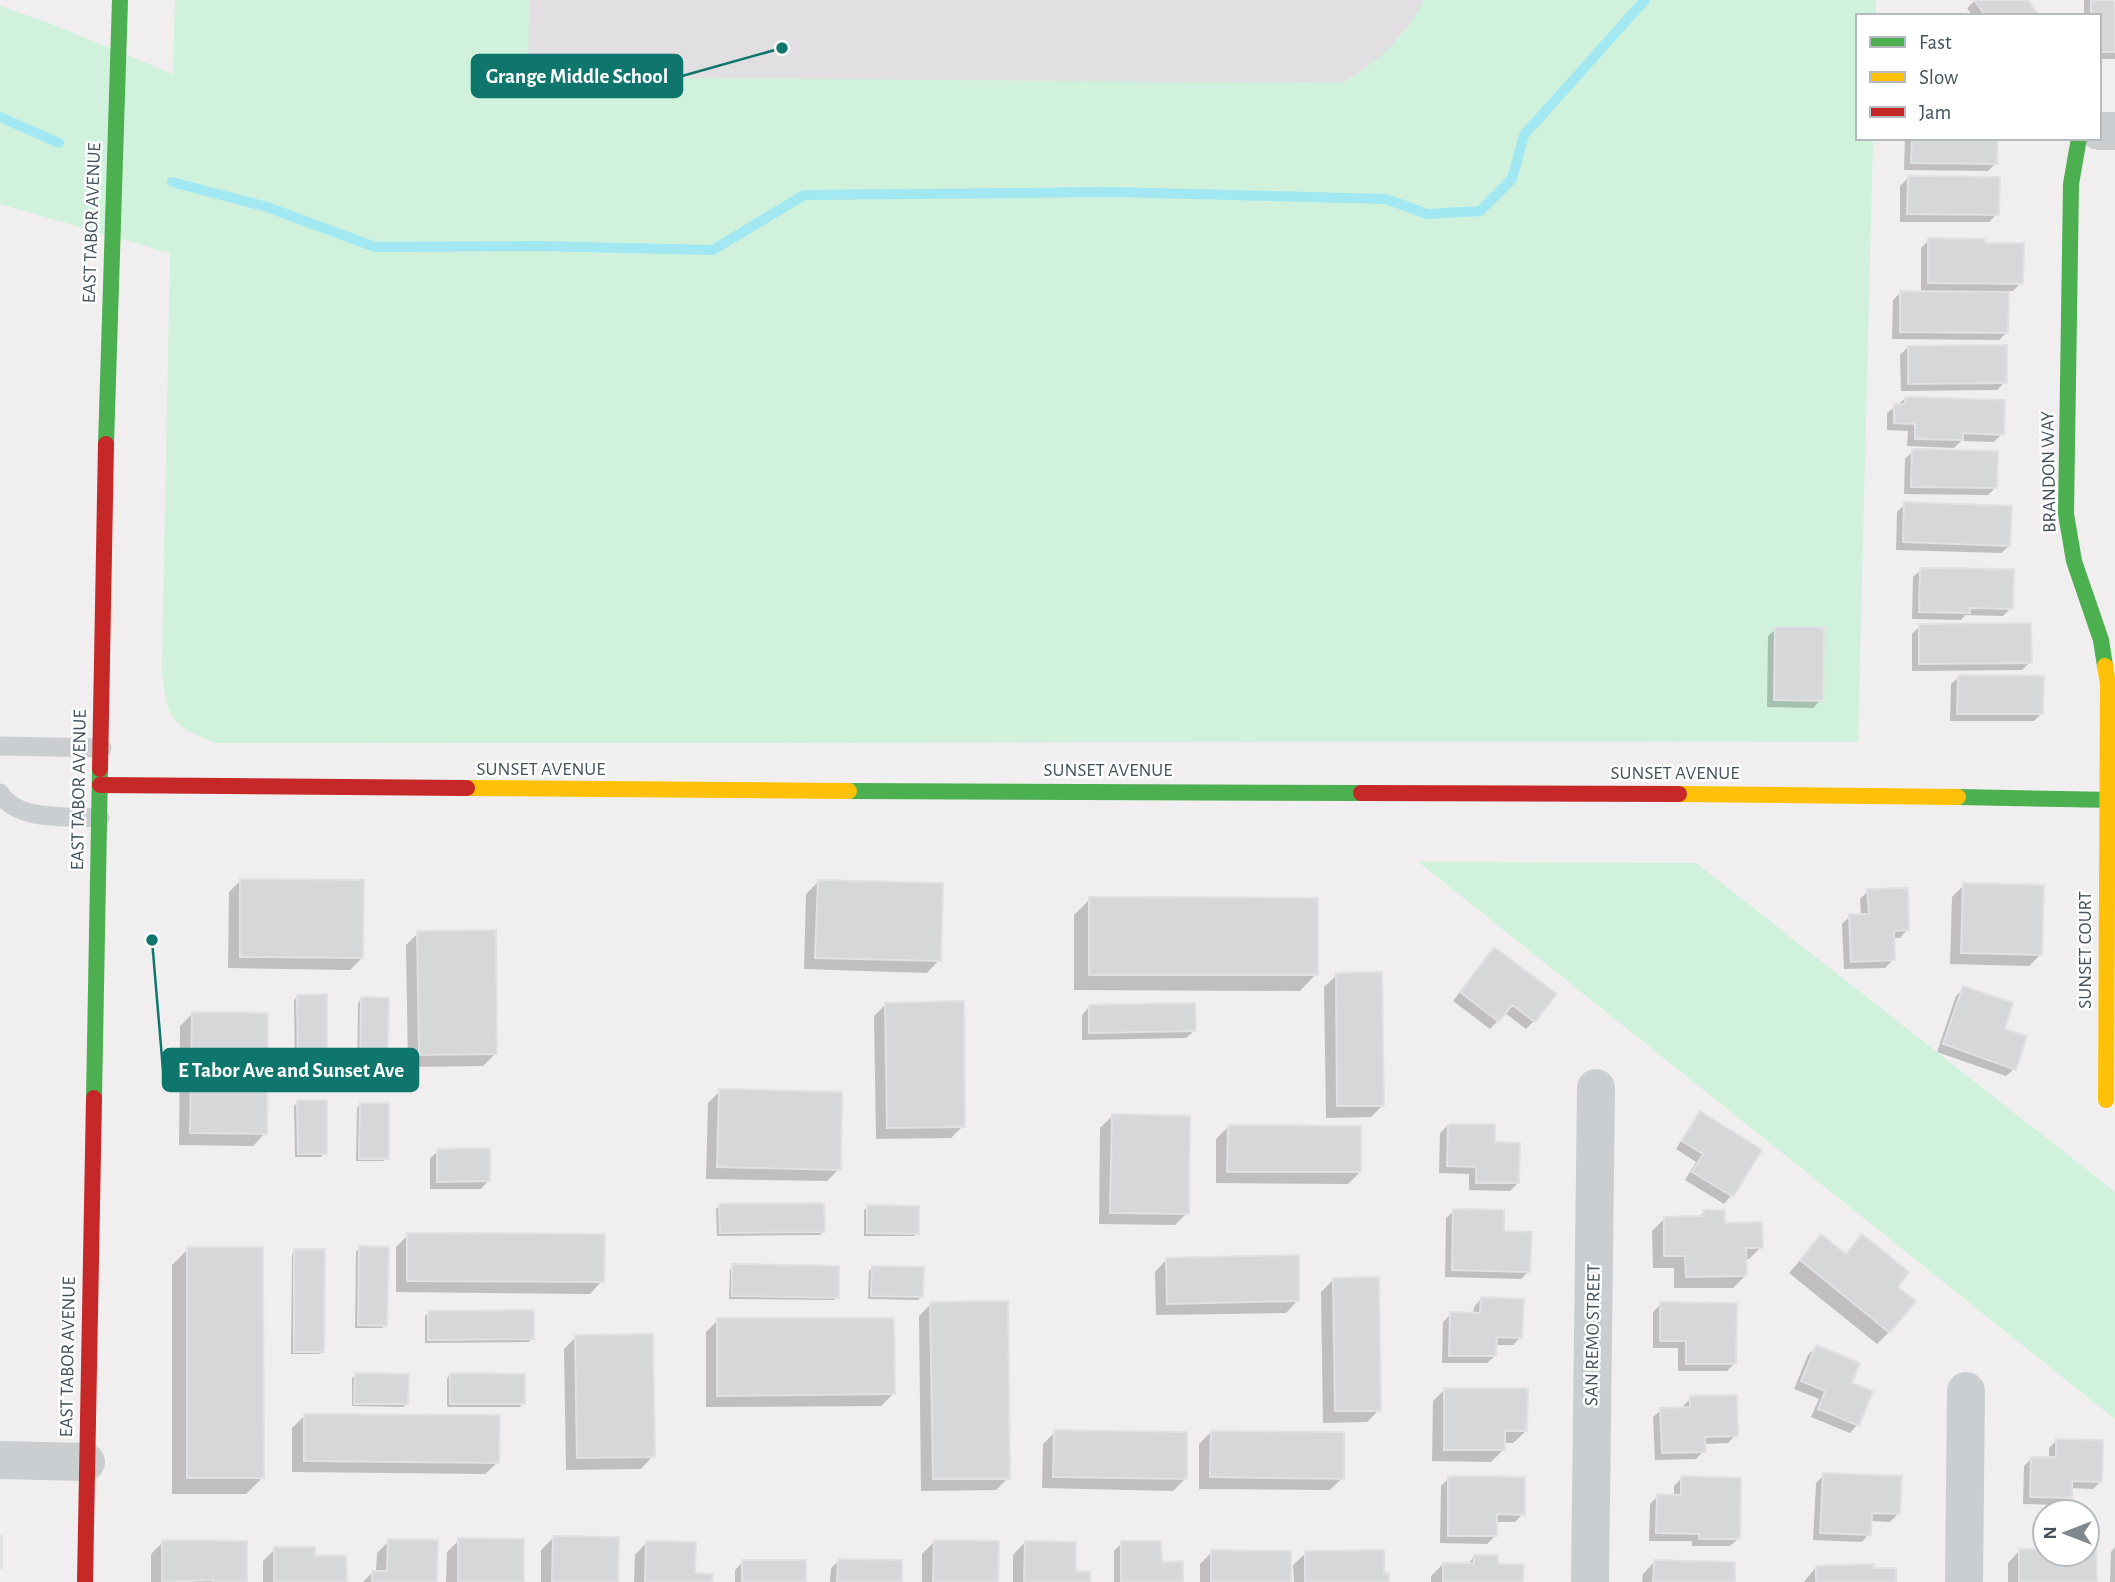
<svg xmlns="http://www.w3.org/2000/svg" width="2115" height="1582" viewBox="0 0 2115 1582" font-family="'Alegreya Sans',sans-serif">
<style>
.education{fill:#e1dfe1}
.green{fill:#d0f1db}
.shadow{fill:#0003}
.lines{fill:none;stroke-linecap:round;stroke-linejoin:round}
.stream{stroke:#a1e8f3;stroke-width:10}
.building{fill:#d6d7d9;stroke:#e1e0e2;stroke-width:2}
.lane{stroke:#caced0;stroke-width:19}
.street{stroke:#caced0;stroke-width:38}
.fast{stroke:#4caf50;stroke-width:16}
.slow{stroke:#ffc107;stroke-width:16}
.jam{stroke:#c62828;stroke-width:16}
.labels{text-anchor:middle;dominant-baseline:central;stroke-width:5;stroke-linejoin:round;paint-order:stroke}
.street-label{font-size:19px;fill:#44535d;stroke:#fff}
.leader{fill:none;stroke:#0f766e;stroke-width:2.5}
.callout-dot{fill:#0f766e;stroke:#fff;stroke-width:2.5}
.callout{fill:#0f766e;stroke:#0f766e;stroke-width:2.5}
.callout-label{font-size:21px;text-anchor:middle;font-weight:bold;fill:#fff}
</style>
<rect width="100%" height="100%" fill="#f0eeef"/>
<path class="education" d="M175,0H1424L1417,15L1383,56L1342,83L527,78Z"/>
<path class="green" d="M175,0H529L528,77L1342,83C1379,61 1404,39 1424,0H1876V16H1858V138H1873L1858,742L216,743C169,726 166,715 162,667L170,253L0,204V6L54,25L173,74Z
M1419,862L1696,863L2115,1192V1419Z"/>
<path class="shadow" d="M1976,0H2026L2037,16H1973L1967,8Z
M2084,0H2115V59H2099V16H2084Z
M1905,138H1996V163L1988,171L1904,170Z
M1908,178L1997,214L1989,222H1900V186Z
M1929,240L1983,244L2021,283L2013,291H2007L2006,333L1999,340L1892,339L1893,300L1901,292L1921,293V248Z
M1908,347L2005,382L1997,390L1901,391L1900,355Z
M1906,398L2002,434L1994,442L1961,441L1954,448L1907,446L1908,431L1887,430V413Z
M1913,451L1996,487L1988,495L1904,494L1905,459Z
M1905,504L2009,546L2001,553L1896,550L1897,512Z
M1921,570L2011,608L2003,616L1965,615L1961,620L1912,619L1913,577Z
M1920,626L2030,662L2022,670L1912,671V634Z
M1776,629L1821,700L1813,708L1767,707L1768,636Z
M1959,677L2042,713L2034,721H1950L1951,684Z
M241,880L362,958L350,970L228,968L229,892Z
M818,882L939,960L927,973L804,969L806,894Z
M1964,885L2041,954L2029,966L1950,964L1952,897Z
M1868,891L1907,930L1900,938H1892L1893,960L1885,968L1844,969L1842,924L1850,916H1861L1860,899Z
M1090,899L1316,974L1300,991L1074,990V915Z
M418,933L495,1054L483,1066L408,1067L406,945Z
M1494,949L1534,1021L1526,1029L1505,1013L1490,1029L1453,1001Z
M1337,975L1383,1105L1371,1117L1326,1118L1324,987Z
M1964,988L2003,1030L2014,1069L2006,1076L1937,1052L1956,996Z
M298,996L325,1074L322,1077H295L294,1000Z
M361,999L386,1076L382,1080H357L358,1003Z
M886,1004L963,1126L951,1138L876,1139L874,1016Z
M1089,1007L1194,1031L1186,1038L1082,1040V1015Z
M192,1014L265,1133L253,1146L179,1145L180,1026Z
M720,1091L839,1169L827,1181L706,1179L708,1103Z
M298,1102L325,1153L321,1157H295L294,1106Z
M360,1105L387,1158L383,1161H356L357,1108Z
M1700,1114L1760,1150L1731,1196L1724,1204L1685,1180L1696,1162L1676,1149L1693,1121Z
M1112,1116L1187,1213L1175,1225L1099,1224L1100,1128Z
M1448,1125L1493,1144L1518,1183L1510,1191L1469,1190V1174L1439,1173L1440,1133Z
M1228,1127L1360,1172L1348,1184L1216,1183V1139Z
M438,1151L488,1181L481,1189H430V1158Z
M720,1206L823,1231L820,1235L717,1236L716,1209Z
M868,1207L917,1233L914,1236H864V1210Z
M1454,1211L1502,1232L1529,1271L1521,1279L1445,1277L1446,1218Z
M1704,1212L1761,1247L1749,1259L1744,1260L1745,1276L1733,1288H1674V1268H1653L1652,1231L1664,1219L1698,1218Z
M408,1235L602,1281L590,1294L396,1292V1247Z
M1821,1236L1845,1256L1889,1332L1877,1344L1789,1273Z
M360,1248L386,1325L382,1328H355L356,1252Z
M188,1249L262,1478L246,1494H172V1265Z
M295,1251L323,1351L319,1354H291L292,1254Z
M1167,1259L1298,1300L1286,1313L1156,1315L1155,1272Z
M733,1266L837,1297L834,1300L729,1299L730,1270Z
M872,1268L922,1296L918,1300L868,1299L869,1271Z
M1333,1280L1379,1410L1367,1422L1323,1423L1321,1292Z
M1481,1299L1521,1337L1513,1345H1495V1356L1487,1363H1442L1443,1322L1451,1314L1473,1315L1474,1307Z
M931,1304L1008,1478L996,1490L921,1491L919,1316Z
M1661,1304L1735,1363L1727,1371H1678V1348H1653V1312Z
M428,1313L532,1338L529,1342L425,1343V1316Z
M718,1320L893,1394L881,1406L706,1407V1332Z
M576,1337L653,1456L641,1469L566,1470L564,1349Z
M1816,1347L1850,1384L1871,1392L1857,1425L1850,1433L1811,1417L1819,1399L1794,1389L1808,1355Z
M356,1375L407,1403L403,1407L352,1406V1378Z
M450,1375L523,1403L520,1407H447V1378Z
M1445,1389L1526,1431L1513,1443H1503V1450L1491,1462L1432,1461L1433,1401Z
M1691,1398L1736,1435L1728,1443L1704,1444V1451L1696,1459L1655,1460L1653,1417L1661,1410L1683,1409V1406Z
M304,1416L498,1462L485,1474L292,1472V1428Z
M1055,1432L1185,1479L1173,1491L1042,1488L1043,1444Z
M1211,1432L1342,1478L1330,1490L1199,1489V1444Z
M2057,1440L2101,1481L2093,1489L2070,1488V1497L2062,1505L2023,1504L2024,1466L2032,1458L2049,1459V1448Z
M1824,1475L1898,1514L1890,1522L1870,1521L1869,1534L1862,1542L1813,1540L1816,1483Z
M1449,1478L1523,1514L1515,1522H1495V1536L1487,1544L1440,1543L1441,1486Z
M1682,1478L1738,1539L1730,1546H1692V1541H1649L1650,1504L1658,1496L1674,1497V1486Z
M553,1538L617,1582H541V1550Z
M459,1540L522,1582H446L447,1552Z
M389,1541L435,1582H363L373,1572H376L377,1553Z
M163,1542L245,1582H151V1554Z
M647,1542L693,1575L711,1582H634L635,1555Z
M934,1542L996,1582H922V1554Z
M1025,1542L1074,1573L1088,1582H1013V1555Z
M1122,1543L1160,1564L1182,1582H1114V1551Z
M2115,1547V1582H2110L2111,1552Z
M275,1549L345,1582H263V1561Z
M2020,1550H2045V1554H2087V1550L2095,1582H2008V1563Z
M1212,1552L1289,1582H1200V1564Z
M1306,1553L1383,1574L1387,1582H1294L1293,1565Z
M1475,1556L1497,1566L1522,1582H1431V1576L1443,1564H1467Z
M839,1561L900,1582H830L831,1568Z
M1655,1561L1733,1582H1642L1643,1574Z
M743,1562L804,1582H735V1570Z
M1816,1567L1873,1569L1894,1582H1804Z"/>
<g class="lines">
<path class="stream" d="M0,117L59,143
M172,182L267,207L375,247L538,246L713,250L804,195L1112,192L1386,199L1427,214L1480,211L1512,179L1524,135L1645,0"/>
</g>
<path class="building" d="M1974,0H2028L2039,16H1986Z
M2091,0H2115V52H2099V16H2091Z
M1912,138H1998L1997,164L1911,163Z
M1908,176L2000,177L1999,215L1907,214Z
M1928,238L1985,239V243H2024L2023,284L1928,283Z
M1900,291L2009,292L2008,333L1900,332Z
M2007,345V383L1908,384V346Z
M1905,397L2005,400L2004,435L1963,433V440L1915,439V424L1894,423V404H1905Z
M1912,449L1998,451L1997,488L1911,487Z
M1904,502L2012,506L2010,546L1903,542Z
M1920,568L2014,569L2013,609L1970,608V613L1919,612Z
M2031,623L2032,663L1919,664V624Z
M1775,627H1824L1823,701L1774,700Z
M1958,675L2044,676L2043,714H1957Z
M240,879L364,880L363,958L240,957Z
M818,880L943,883L941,961L815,958Z
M1963,883L2044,885L2042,955L1961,953Z
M1908,888L1909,930L1894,931L1895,960L1851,962L1849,914H1869L1867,889Z
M1089,897L1318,898V975H1089Z
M496,930L497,1054L419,1055L417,931Z
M1494,947L1557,994L1535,1022L1512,1005L1499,1022L1460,992Z
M1382,972L1384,1106H1337L1336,973Z
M1963,986L2013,1003L2005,1029L2027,1036L2016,1070L1943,1044Z
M327,994V1074H298L297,995Z
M361,997L389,998L387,1077H360Z
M964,1001L965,1127L887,1128L885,1003Z
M1195,1003L1196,1031L1089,1033V1005Z
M192,1012L268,1013L267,1134L190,1133Z
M719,1089L842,1092L841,1170L717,1167Z
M297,1100H327V1154H298Z
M360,1103H389V1159H359Z
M1700,1111L1762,1150L1733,1197L1692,1172L1703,1154L1682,1141Z
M1112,1114L1190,1116L1189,1214L1110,1213Z
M1448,1124H1495V1142L1520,1143L1519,1183H1476V1167L1447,1166Z
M1228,1125L1361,1126V1172H1227Z
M490,1148V1181L437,1182V1149Z
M824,1203L825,1232L720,1233L719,1204Z
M867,1205L919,1206V1234L867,1233Z
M1453,1209L1504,1210V1231L1532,1232L1530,1272L1452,1270Z
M1703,1210H1725V1223L1762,1222L1763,1248H1746L1747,1276L1686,1277L1685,1256H1664V1217L1704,1216Z
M407,1233L605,1234L604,1282L407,1281Z
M1821,1234L1846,1254L1862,1234L1909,1272L1898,1287L1916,1301L1890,1333L1800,1260Z
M359,1246L389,1247L387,1326L358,1325Z
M187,1247H263L264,1478H187Z
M294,1249H325L324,1352H294Z
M1299,1255V1301L1167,1304L1166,1258Z
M732,1264L839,1266V1298L732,1296Z
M872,1266L924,1267L923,1297L871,1296Z
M1379,1277L1381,1411H1335L1333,1278Z
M1481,1297L1524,1299L1522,1338L1497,1337L1496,1356H1449L1450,1312L1480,1313Z
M1008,1301L1010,1479H933L930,1302Z
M1660,1302L1737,1303L1736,1364H1686V1341H1660Z
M534,1310V1339L428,1340V1311Z
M717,1318H894L895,1394L717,1396Z
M653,1334L655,1457L577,1458L575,1335Z
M1816,1345L1860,1363L1852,1383L1873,1391L1859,1426L1818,1409L1825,1391L1801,1381Z
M355,1373L409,1374L408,1404H354Z
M450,1373L525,1374V1404H450Z
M1444,1388H1528L1527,1431H1505V1450H1444Z
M1737,1395L1738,1436L1705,1437L1706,1452L1662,1453L1660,1408L1690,1407V1396Z
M304,1414L500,1415L499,1463L304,1461Z
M1054,1430L1187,1432V1479L1053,1477Z
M1211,1431L1344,1432V1479L1210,1477Z
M2056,1439L2103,1440L2102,1482L2072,1481V1498L2030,1497L2031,1457H2056Z
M1823,1473L1902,1476L1900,1514L1872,1513L1871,1535L1820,1533Z
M1448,1476L1525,1477V1515L1497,1514V1536H1448Z
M1681,1476L1741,1478L1740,1539H1699V1534L1656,1533L1657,1494L1681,1495Z
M0,1536H2V1568H0Z
M553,1536L619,1537L618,1582H552Z
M458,1538L524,1539V1582H458Z
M388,1539L438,1540L437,1582H372V1571H387Z
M162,1540L247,1541V1582H213V1580L162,1582Z
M934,1540L999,1541L998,1582H933Z
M646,1541L696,1542L695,1573L713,1574L712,1582H645Z
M1025,1541L1076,1542V1571L1090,1572V1582H1024Z
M1121,1541H1161L1162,1562L1183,1561V1582H1121Z
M274,1547H315V1556L346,1555L347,1582H274Z
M2087,1548H2096L2097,1582H2019V1549H2045V1554H2087Z
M1211,1550L1291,1551V1582H1211Z
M1384,1550V1573H1389V1582H1305V1551Z
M1474,1555H1498V1564H1524L1523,1582H1443V1563H1474Z
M838,1559L902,1560V1582H837Z
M742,1560H806V1582H742Z
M1654,1560L1735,1562V1582H1653Z
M1874,1564V1568H1896V1582H1816V1566Z"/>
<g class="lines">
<path class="lane" d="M0,746L102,748
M0,793C17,822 70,816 100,818"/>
<path class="street" d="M2099,131H2115
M0,1460L86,1462
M1590,1582L1596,1088
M1964,1582L1966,1391"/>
<path class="fast" d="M2079,138L2071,184L2066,514L2074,561L2101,640L2105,666
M106,444L120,0
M849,791L1361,793
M1958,797L2115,800
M94,1098L100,769"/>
<path class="slow" d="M2105,666L2108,684L2106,1100
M467,788L849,791
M1679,794L1958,797"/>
<path class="jam" d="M100,769L106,444
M100,785L467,788
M1361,793L1679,794
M85,1582L94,1098"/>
</g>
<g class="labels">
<g class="street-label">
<text transform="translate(92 223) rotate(-88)">EAST TABOR AVENUE</text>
<text transform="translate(2049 472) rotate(-91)">BRANDON WAY</text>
<text x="541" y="769">SUNSET AVENUE</text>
<text x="1108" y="770">SUNSET AVENUE</text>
<text x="1675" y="773">SUNSET AVENUE</text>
<text transform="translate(79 790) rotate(-89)">EAST TABOR AVENUE</text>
<text transform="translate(2085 950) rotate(-90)">SUNSET COURT</text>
<text transform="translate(1593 1335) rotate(-89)">SAN REMO STREET</text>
<text transform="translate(68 1357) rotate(-89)">EAST TABOR AVENUE</text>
</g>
</g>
<path class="leader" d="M782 48L682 76M152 940L163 1070"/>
<g class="callout-dot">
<circle cx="782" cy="48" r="7"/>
<circle cx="152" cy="940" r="7"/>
</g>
<g class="callout">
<rect x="472" y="55" width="210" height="42" rx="7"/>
<rect x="163" y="1049" width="255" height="42" rx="7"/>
</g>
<g class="callout-label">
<text x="577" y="83">Grange Middle School</text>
<text x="291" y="1077">E Tabor Ave and Sunset Ave</text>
</g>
<rect x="1856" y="14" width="245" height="126" fill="#ffffff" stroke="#b4babe" stroke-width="2"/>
<rect x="1870" y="37" width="35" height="10" fill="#4caf50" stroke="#b4babe" stroke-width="2"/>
<text x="1919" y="49" font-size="21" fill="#44535d">Fast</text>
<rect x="1870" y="72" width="35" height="10" fill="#ffc107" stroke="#b4babe" stroke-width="2"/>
<text x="1919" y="84" font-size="21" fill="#44535d">Slow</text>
<rect x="1870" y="107" width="35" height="10" fill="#c62828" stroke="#b4babe" stroke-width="2"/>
<text x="1919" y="119" font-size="21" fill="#44535d">Jam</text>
<g transform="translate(2066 1533) rotate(270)"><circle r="33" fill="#ffffff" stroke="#b4babe" stroke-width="2"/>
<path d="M0-5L12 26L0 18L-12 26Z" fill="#808990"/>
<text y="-10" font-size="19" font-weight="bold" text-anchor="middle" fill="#44535d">N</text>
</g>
</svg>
